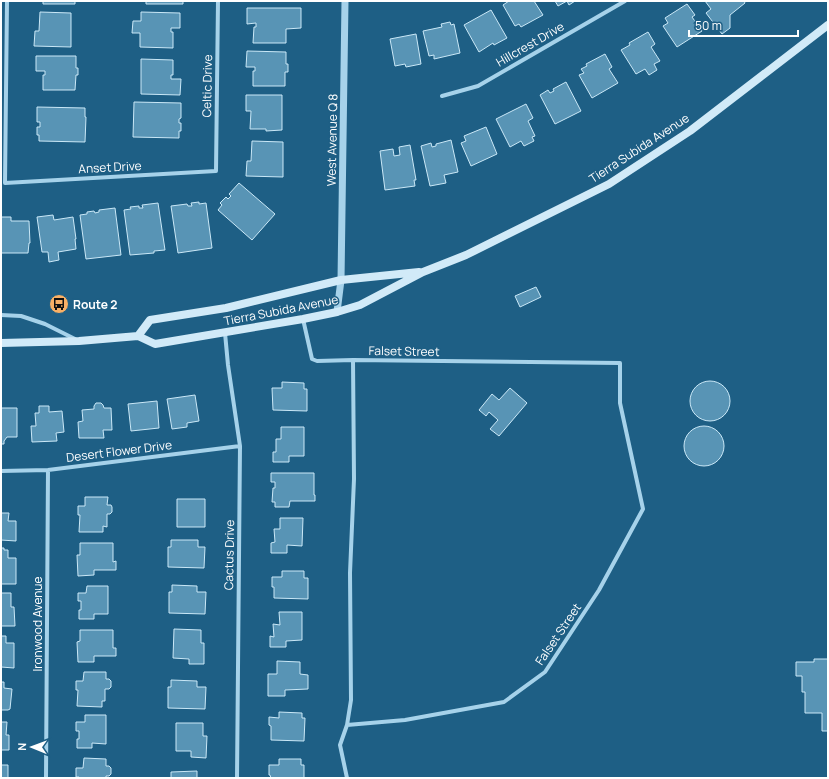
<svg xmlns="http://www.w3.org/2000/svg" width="829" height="779" viewBox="0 0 829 779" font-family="Manrope,sans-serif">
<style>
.building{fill:#5894b5;stroke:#cae8f7}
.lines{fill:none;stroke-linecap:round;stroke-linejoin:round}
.minor{stroke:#a6d2ea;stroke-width:4}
.tertiary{stroke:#a6d2ea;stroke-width:7}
.secondary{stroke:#d1eaf8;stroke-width:8}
.labels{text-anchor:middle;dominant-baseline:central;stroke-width:3;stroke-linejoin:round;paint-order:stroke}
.street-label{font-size:12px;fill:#fff;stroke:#1e5f85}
.poi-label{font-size:12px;font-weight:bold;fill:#fff;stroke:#1e5f85;text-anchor:start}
</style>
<rect width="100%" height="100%" fill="#1e5f85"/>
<path class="building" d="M43,1H75V4H43Z
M146,1H183V4H146Z
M509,1H534L543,15L521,27L519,24L515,26L503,5Z
M555,1H575L569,5L567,1L558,6Z
M705,1H744L745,3L730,15V28L722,34L706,13L711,9Z
M687,4L695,15L692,17L702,31L677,47L663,26L668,23L665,18Z
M247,8H301V28L286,29V43H253L254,27H256V23L247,24Z
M491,10L507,38L494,45L493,43L479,52L464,25Z
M40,12L71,13V47L34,46L35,31H39Z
M141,12L180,13V28H171V32H173V48L140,47V33H132L133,21H141Z
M450,22L451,25L454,24L460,53L434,59V55L429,56L423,31L442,27L441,24Z
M648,32L655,44L651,47L660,61L654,64L657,70L649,75L645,69L636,74L621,50L630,45L629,43Z
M416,34L421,64L406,67L405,64L395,66L390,39Z
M247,51L286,52V64H288V72H285V86H253V71H255V67H246Z
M605,54L612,67L609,69L618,83L592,98L579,75L584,73L581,69L587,66L586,64Z
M36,56H76V68H78V75H76L75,90H43V75H45V71H36Z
M141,59L173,60V75H171V79H181L180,95L141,94Z
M566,82L581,111L555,124L540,95L548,90L550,93L554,91L553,89Z
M246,95H282V130L266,131V129H250L251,111H246Z
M134,102L181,103V118L179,119V123H181V131H179V138L133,137Z
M526,104L533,118L528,121L535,136L532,137L534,141L524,146L521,141L510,147L496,119Z
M37,107L85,108V117H86L85,142L39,141V135H37V127H40V122H37Z
M486,127L497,154L471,166L461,143L466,141L464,136Z
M451,140L458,172L444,175L446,183L430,186L421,146L431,143L432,147L436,146V144Z
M252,141L283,142V177L246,176L247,161H251Z
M410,145L416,180H414L415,186L385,190L380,151L393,149L394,156L400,155L399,147Z
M239,183L275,214L252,240L218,210L222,205L220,203L226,197L228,199L231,196L229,194Z
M199,202V204L206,203L212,248L178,253L171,206L187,204L188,206H192L191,203Z
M158,203L165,250L154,251V253L130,255L124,210L131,209L130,207L139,206V208H143L142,205Z
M115,208L121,255L86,259L80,215L87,214V212L94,211L95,213L99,212V210Z
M53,215L54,220L73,217L76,239H75L76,249L58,252L59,260L49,262L48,252H42L37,217Z
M1,217H11V221H29L30,243H29L28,253H1Z
M536,287L541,297L520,307L515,296Z
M690 401a20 20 0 1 1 40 0a20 20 0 1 1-40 0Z
M282,382L304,383V389H307V411L273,410L272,388H282Z
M510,388L527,403L499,436L490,429L498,420L489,412L486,416L479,410L492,394L499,400Z
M195,395L199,421L187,423V427L172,429L167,399Z
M157,401L159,428L131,431L128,404Z
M96,403H101L103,405L104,408H111L112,430H103L104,438H79L78,422L83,421L82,410L94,409V406Z
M39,406H49V412L62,411L64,432L56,433L57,441L32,442L31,426H36L35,413H39Z
M1,408H17V437H7L4,441V444H1Z
M684 446a20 20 0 1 1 40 0a20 20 0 1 1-40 0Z
M281,427H304V456H289V462H273V452H276V439H281Z
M271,473H314V495H315V501H290L289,507H275V502H272L273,488H275V482H271Z
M85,497H108L107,505H111L112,507V512L110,514H107V527L103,526V532H79L80,515H78V506H85Z
M177,499H205V527H177Z
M1,513H9L8,521H16V541L1,540Z
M280,518H303L302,546L287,545V553H271V543L275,542L274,529H280Z
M171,540H198V547H205L204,568L168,567V547H171Z
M80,543H113V562L116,561V570H94V575L78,576L77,555H80Z
M1,548H4V550H8V558H16V584H1Z
M282,571H304V578H308V599L274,598V587H272V577H282Z
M172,585L197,586V592H206L205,614L169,613V592H172Z
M87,586H108V614H94V619H79V610H81V601H78V593H86Z
M1,593H11V607H14L15,626H1Z
M279,612H302V640L286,641V647H270V636L274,637L273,624L280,625Z
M174,629L201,630V643H204V664H189V659L173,658Z
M80,630H113V648H116V656H94V662H78L77,642L80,641Z
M1,636H6V643H14V668L1,667Z
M814,659H828V731H822V713H805V692H802V676H796V662H814Z
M277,661L300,662V674L308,675V689L285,690V696H268V674H277Z
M84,672H106V679H109L111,681V687L109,689H105V701H102V707L77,706L78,690H76V681H83Z
M171,680L197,681V687H206L205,709L168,708V687H171Z
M1,682H4V688L12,689L10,709L8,710H1Z
M279,712L302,713V718H305L304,741L271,740V726L269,725V717L279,718Z
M85,715H106V744L92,743V748H77V739H79V731H76V722H85Z
M1,722H7L6,735H9V750H1Z
M176,723H203V736H207L206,758L191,757V751H176Z
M84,758L106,759V766H109L111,768V774L109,776H106V778H79V777H76V768H83Z
M279,759H301V765H304V778H271L270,775H269V765H279Z
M1,765H8V778H1Z
M197,771V778H171V772Z"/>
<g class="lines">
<path class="minor" d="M7,1L5,183L216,171L218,1
M442,96L478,86L625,1
M1,315L21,316L45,324L75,339
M303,319L312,359L317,361L353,360L620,363V403L643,509L599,590L545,672L504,702L405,720L347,725L351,700L350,573L354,479L353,360
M225,333L228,365L240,446L237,778
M1,471L48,470L240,446
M347,725L340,745L347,778
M46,778L48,470"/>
<path class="tertiary" d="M337,312L341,280L345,1"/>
<path class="secondary" d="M138,336L150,320L226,308L341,280L419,272
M1,343L79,341L138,336L155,344L303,319L337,312L360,305L423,272L466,255L609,184L690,131L828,25"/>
</g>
<defs>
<symbol id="bus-disc" viewBox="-11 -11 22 22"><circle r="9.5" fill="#f9b065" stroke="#1e5f85"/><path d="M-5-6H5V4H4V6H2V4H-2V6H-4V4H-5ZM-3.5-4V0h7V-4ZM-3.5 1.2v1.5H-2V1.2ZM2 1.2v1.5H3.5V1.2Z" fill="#111"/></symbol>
</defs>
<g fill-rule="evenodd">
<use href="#bus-disc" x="48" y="293" width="22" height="22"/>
</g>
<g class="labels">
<g class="street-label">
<text transform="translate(530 44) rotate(-30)">Hillcrest Drive</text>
<text transform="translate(207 86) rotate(-89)">Celtic Drive</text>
<text transform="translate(332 140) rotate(-89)">West Avenue Q 8</text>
<text transform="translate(639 148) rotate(-33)">Tierra Subida Avenue</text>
<text transform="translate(110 167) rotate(-3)">Anset Drive</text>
<text transform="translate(281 310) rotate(-11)">Tierra Subida Avenue</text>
<text transform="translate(404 351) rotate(1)">Falset Street</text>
<text transform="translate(119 451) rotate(-7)">Desert Flower Drive</text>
<text transform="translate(229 555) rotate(-89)">Cactus Drive</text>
<text transform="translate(37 624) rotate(-90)">Ironwood Avenue</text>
<text transform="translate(558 634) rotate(-56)">Falset Street</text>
</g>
<g class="poi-label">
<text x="73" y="304">Route 2</text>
</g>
</g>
<rect width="829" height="779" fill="none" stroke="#ffffff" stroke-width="4"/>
<g transform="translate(32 747) rotate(271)" stroke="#1e5f85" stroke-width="3" paint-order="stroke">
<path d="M0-3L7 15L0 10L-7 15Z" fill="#ffffff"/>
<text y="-6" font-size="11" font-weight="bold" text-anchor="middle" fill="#ffffff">N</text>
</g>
<path d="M689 30v6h109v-6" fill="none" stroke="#ffffff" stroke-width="2"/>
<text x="695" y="30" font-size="12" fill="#ffffff" stroke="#1e5f85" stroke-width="3" paint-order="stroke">50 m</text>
</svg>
